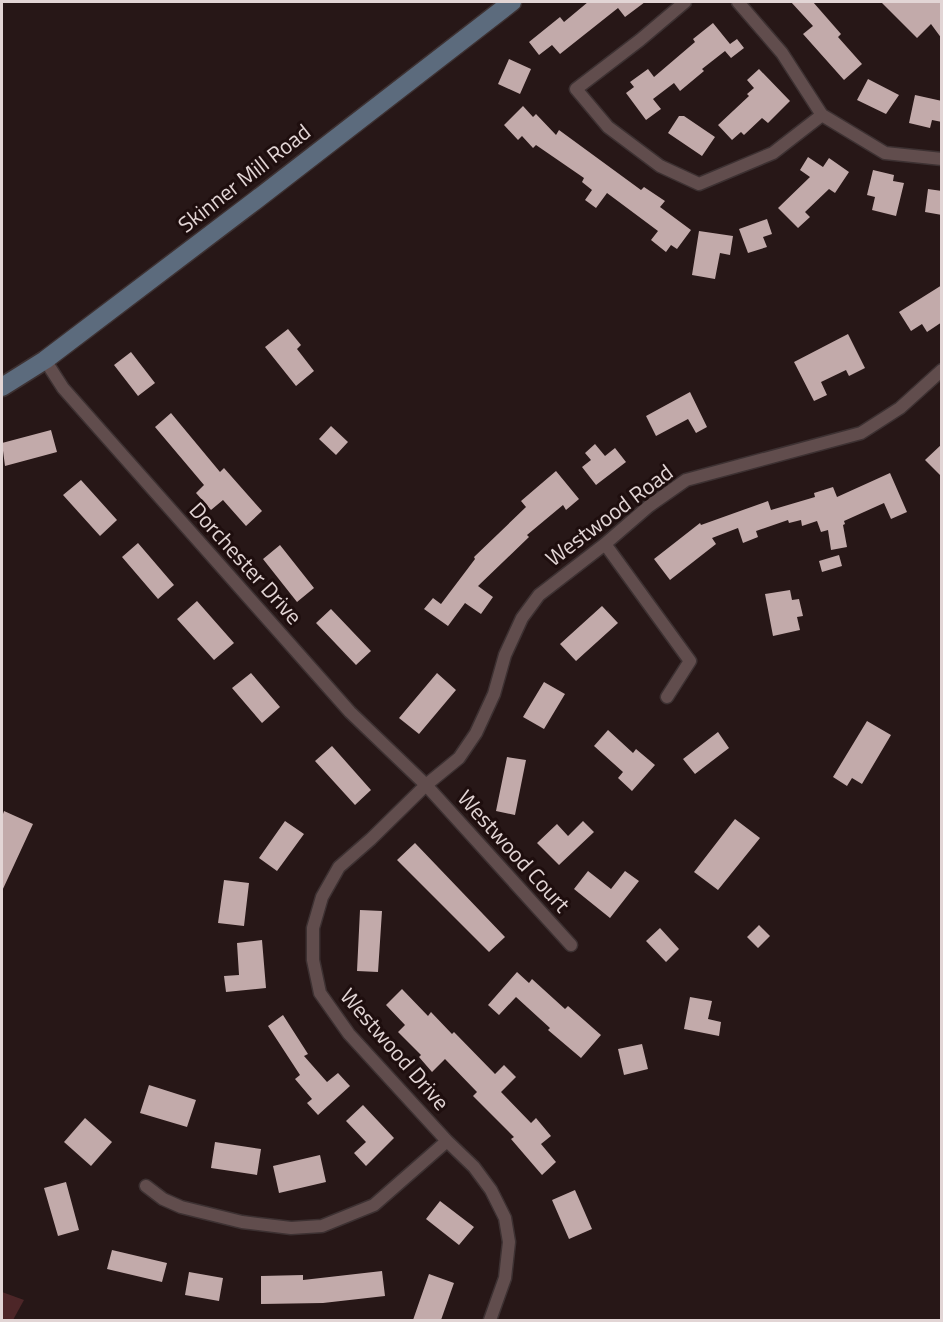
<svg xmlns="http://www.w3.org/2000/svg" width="943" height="1322" viewBox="0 0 943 1322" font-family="'Titillium Web',sans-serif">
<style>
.green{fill:#4d2628}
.building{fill:#c2aaaa}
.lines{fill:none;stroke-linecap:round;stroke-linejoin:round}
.street-casing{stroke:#3d3132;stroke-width:15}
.secondary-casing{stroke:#3d3132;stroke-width:21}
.street{stroke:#614d4d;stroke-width:12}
.secondary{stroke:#5c6b7d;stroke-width:18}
.labels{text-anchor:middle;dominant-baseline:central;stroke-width:6;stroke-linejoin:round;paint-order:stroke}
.street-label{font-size:22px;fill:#e2d5d5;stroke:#1e0e0e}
</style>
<rect width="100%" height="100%" fill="#271717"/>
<path class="green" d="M2,1292L24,1300L13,1320H2Z"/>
<path class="building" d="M588,2H645L625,17L618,8L560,54L552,45L539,55L529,42L560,17L564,22Z
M791,2H813L841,34L838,37L862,64L844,80L803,34L813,26Z
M881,2H942V39L931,24L917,38Z
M713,23L730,44L737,39L744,48L731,58L725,51L702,69L704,71L680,91L674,83L653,99L661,109L646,120L626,93L634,87L630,82L648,69L654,77L695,42L693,39Z
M509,59L531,69L520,94L498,84Z
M759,69L790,101L768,123L762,118L744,135L741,132L732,140L718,125L749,96L747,94L754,88L747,80Z
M868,79L899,95L886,114L857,100Z
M915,95L942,101V122L932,120L930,128L909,123Z
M523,106L533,117L536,114L556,135L559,130L641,190L644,187L665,201L660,207L691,230L677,249L671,245L666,252L651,240L658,231L607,193L596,208L585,200L592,190L582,182L584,178L536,145L533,148L522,136L518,140L504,125Z
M679,116H684L715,137L702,156L668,133Z
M808,157L823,167L829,158L849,172L835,193L829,189L805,212L810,217L798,228L778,208L810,177L800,170Z
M873,170L894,175L893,181L904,183L896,216L872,210L875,197L867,195Z
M928,189L942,191V215L925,212Z
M767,219L772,234L763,237L767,247L748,253L739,229Z
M699,231L733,236L730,255L720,253L715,279L692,275Z
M942,285V322L927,332L922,324L911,331L899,312Z
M288,329L301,345L297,349L314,371L296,386L265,347Z
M848,334L865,368L849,376L846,370L821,382L827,395L814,401L794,362Z
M131,352L155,383L138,396L114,365Z
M690,392L707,427L696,433L688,419L656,436L646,416Z
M171,413L220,472L224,468L262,511L246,526L223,500L211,510L196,493L204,485L155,427Z
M331,426L348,442L336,455L319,439Z
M51,430L57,452L5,466L2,443Z
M595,444L605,456L615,448L626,462L596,485L582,467L591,460L585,453Z
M942,444V477L925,460Z
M556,471L579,499L566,510L563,505L527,535L529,537L478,586L493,597L481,614L465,603L448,626L424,609L433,598L441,604L475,559L474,557L526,507L521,501Z
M890,473L907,512L891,519L884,503L844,521L845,524L843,525L847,547L831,550L828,530L821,532L817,521L802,526L801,520L789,523L788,520L756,531L758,537L743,543L738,528L712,538L716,544L670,580L654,559L700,523L701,525L768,501L771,510L815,497L814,493L833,487L837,497Z
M81,480L117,520L100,536L63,495Z
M138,543L174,585L158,599L122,557Z
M280,545L314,588L297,602L263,559Z
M839,555L842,566L822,572L819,561Z
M790,590L792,600L799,599L803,616L797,617L800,630L773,636L765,594Z
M197,601L234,643L214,660L177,619Z
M602,606L618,623L576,661L560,644Z
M331,609L371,651L356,665L316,623Z
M251,673L280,707L262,723L232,688Z
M437,673L456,690L419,734L399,718Z
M544,682L565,694L544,729L523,717Z
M867,721L891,735L862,784L852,778L847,786L833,777Z
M608,730L633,753L636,749L655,765L632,791L618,778L623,772L594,746Z
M718,732L729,748L695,774L683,759Z
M332,746L371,790L355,805L315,761Z
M507,757L526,760L515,815L496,811Z
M4,811L33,824L2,891V817Z
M735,819L760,838L718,890L694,872Z
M285,821L304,834L277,871L259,858Z
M583,821L594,832L559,865L537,843L557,824L568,836Z
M415,843L505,937L489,952L397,860Z
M588,871L611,889L625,871L639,881L610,918L574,889Z
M224,880L249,883L244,926L218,923Z
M360,910L382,911L378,972L357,971Z
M759,925L770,936L758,948L747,937Z
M660,928L679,949L666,962L646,941Z
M262,940L266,988L226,992L224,976L239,975L237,943Z
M517,972L529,983L532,979L565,1009L568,1006L601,1035L581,1058L548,1030L550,1028L516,997L499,1015L488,1005Z
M402,989L428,1016L431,1012L452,1034L454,1032L495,1074L504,1065L516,1077L501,1092L531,1123L536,1118L551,1136L541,1144L556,1162L542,1175L511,1139L514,1137L473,1096L477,1092L445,1059L432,1072L419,1057L421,1055L398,1032L405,1025L386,1005Z
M690,997L712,1001L708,1019L721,1022L719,1036L684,1029Z
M283,1015L308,1054L304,1056L327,1082L338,1073L350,1086L318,1115L307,1103L312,1099L295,1079L300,1075L268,1026Z
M642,1044L648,1069L624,1075L618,1049Z
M149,1085L196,1100L187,1127L140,1113Z
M363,1105L394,1138L366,1166L354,1153L366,1142L346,1121Z
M85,1118L112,1142L91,1166L64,1142Z
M215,1142L261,1149L257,1175L211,1168Z
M320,1155L326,1182L279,1193L273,1166Z
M66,1182L79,1230L58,1236L44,1188Z
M575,1190L592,1229L569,1239L552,1200Z
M440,1201L474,1227L459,1245L426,1219Z
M112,1250L167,1263L162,1282L107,1269Z
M382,1271L385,1296L323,1303L261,1304V1276L303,1275V1280Z
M189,1272L223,1278L219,1301L185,1295Z
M429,1274L454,1283L441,1320H413Z"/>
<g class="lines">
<defs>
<path id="street" d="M685,2L640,40L576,89L608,127L660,166L699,184L773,153L822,115
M738,2L782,53L822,115L885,153L942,159
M45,360L63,388L350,712L426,785L571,945
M605,544L690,661L667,697
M146,1186L163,1199L181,1207L242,1222L291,1228L322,1226L374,1205L447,1141
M490,1320L505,1278L509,1242L505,1218L491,1190L474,1167L447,1141L349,1034L320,993L313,960V928L322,897L339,867L371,839L426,785L459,758L476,733L494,694L505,655L522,618L539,595L605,544L649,506L686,480L861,433L900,408L942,370"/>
<path id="secondary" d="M2,387L45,360L256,200L512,2"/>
</defs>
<use href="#street" class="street-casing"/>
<use href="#secondary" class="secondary-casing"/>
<use href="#street" class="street"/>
<use href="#secondary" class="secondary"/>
</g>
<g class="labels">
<g class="street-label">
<text transform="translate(244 178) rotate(-38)">Skinner Mill Road</text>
<text transform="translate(609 515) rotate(-37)">Westwood Road</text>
<text transform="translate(246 563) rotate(48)">Dorchester Drive</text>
<text transform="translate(514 851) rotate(48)">Westwood Court</text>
<text transform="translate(395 1049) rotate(49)">Westwood Drive</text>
</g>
</g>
<rect width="943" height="1322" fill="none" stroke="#e2d5d5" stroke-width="6"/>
</svg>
